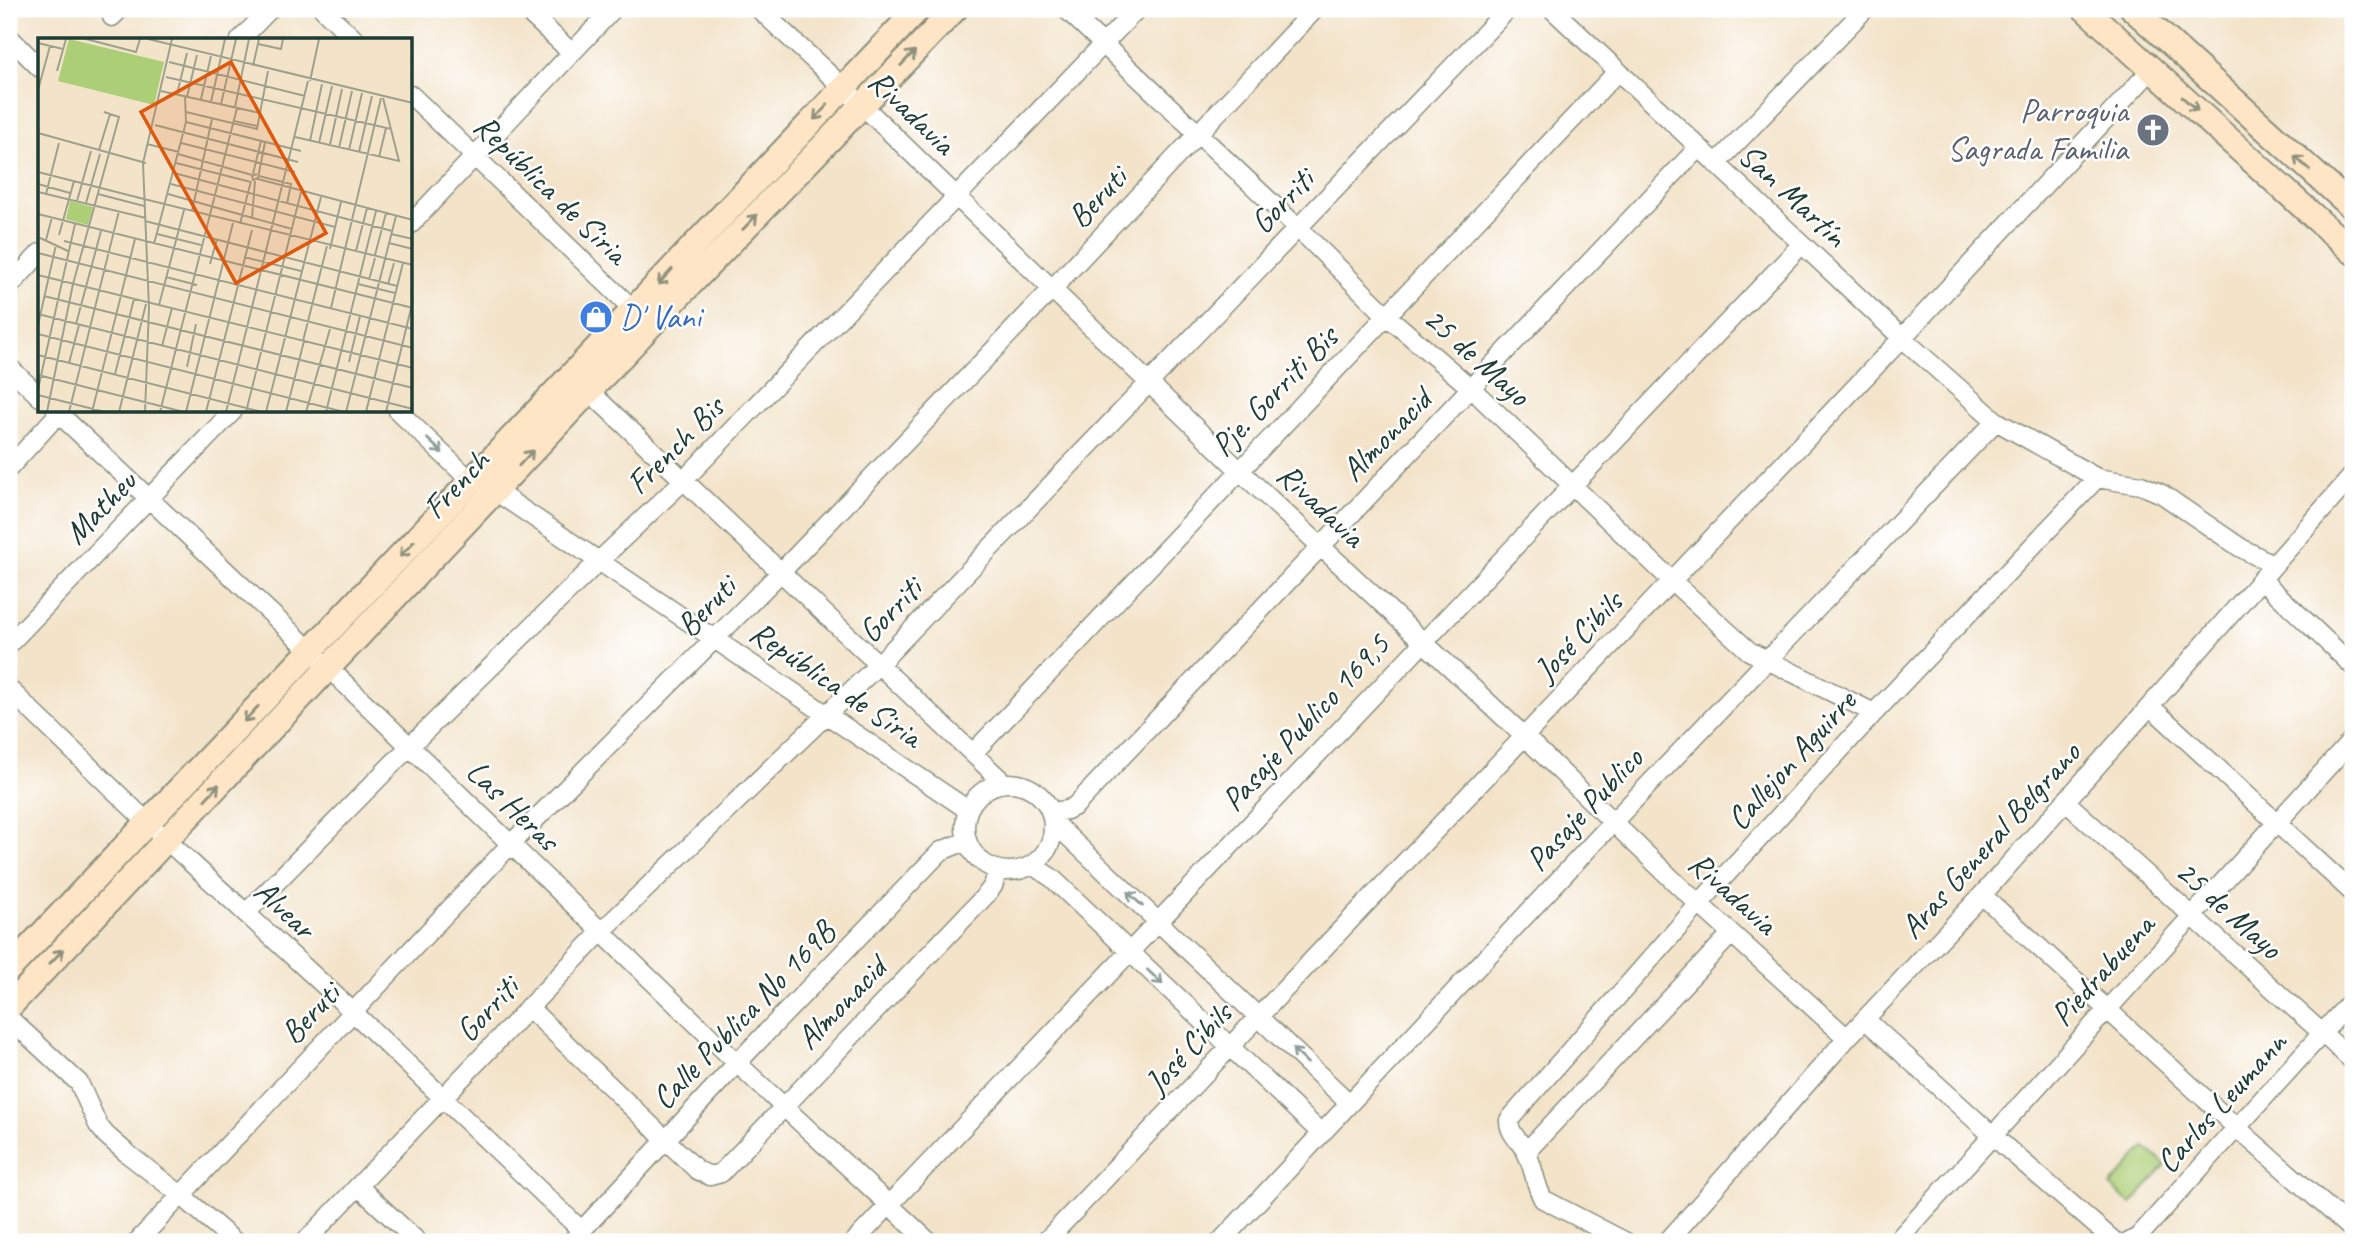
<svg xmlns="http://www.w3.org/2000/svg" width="2362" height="1251" viewBox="0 0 2362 1251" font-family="Caveat,sans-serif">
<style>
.green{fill:#acce76;stroke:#668655;stroke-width:2}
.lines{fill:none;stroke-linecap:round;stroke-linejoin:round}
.street-casing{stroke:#89907e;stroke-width:21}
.secondary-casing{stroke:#89907e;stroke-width:28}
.street{stroke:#fff;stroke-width:18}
.secondary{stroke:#fde5c5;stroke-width:24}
.oneway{stroke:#8e917c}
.oneway2{stroke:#8f9e9a}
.labels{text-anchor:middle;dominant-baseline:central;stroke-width:5;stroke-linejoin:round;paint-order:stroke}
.worship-label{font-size:33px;fill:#5b616d;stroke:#fff;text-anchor:end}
.street-label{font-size:33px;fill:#1f3d34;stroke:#fff}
.shop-label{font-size:33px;fill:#366cbe;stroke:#fff;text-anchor:start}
.inset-road{fill:none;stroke:#9ea18d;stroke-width:2}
.view{fill:#de580e;fill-opacity:0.15;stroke:#de580e;stroke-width:3.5}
.inset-edge{fill:none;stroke:#1f3d34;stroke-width:3.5}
</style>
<rect width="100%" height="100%" fill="#fff"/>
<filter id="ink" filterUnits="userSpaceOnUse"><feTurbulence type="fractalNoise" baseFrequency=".0143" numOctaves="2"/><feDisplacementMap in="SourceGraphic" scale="14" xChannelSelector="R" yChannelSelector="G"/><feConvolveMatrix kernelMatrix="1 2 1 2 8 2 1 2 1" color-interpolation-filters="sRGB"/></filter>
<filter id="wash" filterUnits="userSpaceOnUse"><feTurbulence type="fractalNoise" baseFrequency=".00686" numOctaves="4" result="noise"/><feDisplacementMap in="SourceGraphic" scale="28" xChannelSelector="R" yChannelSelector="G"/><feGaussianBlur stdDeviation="1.57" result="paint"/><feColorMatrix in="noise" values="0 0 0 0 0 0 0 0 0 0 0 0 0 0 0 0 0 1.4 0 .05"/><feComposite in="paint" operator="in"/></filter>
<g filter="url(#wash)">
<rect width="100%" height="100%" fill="#f3e3c9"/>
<path class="green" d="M2145,1147L2166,1165L2131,1204L2110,1186Z"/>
</g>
<g filter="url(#ink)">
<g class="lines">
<defs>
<path id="street" d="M323,9L355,40
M525,9L571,52
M759,9L862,105L1239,470L1524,736L1677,884L1847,1038
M1066,9L1298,228L1387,316L1472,389L1672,581L1749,651L1874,713
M1552,9L1902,338L1996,421L2097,478L2141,485L2162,494L2241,548L2274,565
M112,17L120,9
M9,37L40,68
M240,40L270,9
M411,95L640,316
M1716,164L1865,9
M411,224L613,9
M9,287L40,253
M9,367L40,397
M589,391L1004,783
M56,411L311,651L737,1063L929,1242
M398,411L471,481
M9,468L61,411
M495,491L968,810
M2261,579L2353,666
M9,644L233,411
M9,689L148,823L352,1011L582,1231
M2150,706L2353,893
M974,752L1618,71
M965 827a44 44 0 1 1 88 0a44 44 0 1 1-88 0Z
M2065,801L2353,1061
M1051,812L1067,810L1075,806L1699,147
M1053,822L1349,1103
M1032,865L1052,878L1321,1133
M1982,895L2237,1128L2353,1230
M246,913L409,747L598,562L683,481L1137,9
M528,1007L697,1170L710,1176L721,1173L986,895L993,886L998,870
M9,1018L79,1083L98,1125L106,1135L129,1155L181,1195L235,1242
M1866,1020L1993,1136L2115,1242
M1526,1152L1731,934
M358,1186L418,1242
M137,1242L510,845L781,572L1053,288L1315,9
M305,1242L602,931L879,664L1508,9
M571,1242L737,1063L941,851L966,841
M854,1242L1802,244
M1045,1242L1902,338L2152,69
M1220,1242L1613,822L1996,421
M1626,1242L1543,1199C1534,1183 1534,1165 1525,1150C1518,1139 1509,1133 1509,1120L1699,904L1874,713L2097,478
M1667,1242L1847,1038L1982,895L2150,706L2353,475
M1896,1242L2353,739
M2129,1242L2138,1237L2353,999"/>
<path id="secondary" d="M2085,9L2353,252
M2133,9L2353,208
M9,969L918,9
M9,1007L650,326L955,9"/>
</defs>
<use href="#street" class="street-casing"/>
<use href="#secondary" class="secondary-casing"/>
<use href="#street" class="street"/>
<use href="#secondary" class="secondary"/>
</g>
<defs><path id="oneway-shaft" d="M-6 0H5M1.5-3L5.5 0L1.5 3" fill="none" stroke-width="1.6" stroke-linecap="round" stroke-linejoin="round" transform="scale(1.75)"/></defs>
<g class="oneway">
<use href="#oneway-shaft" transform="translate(908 58) rotate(-46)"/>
<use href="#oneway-shaft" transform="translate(2190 104) rotate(42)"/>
<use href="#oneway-shaft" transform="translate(821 112) rotate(133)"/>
<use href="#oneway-shaft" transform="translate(2302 163) rotate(-138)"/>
<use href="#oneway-shaft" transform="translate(750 222) rotate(-46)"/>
<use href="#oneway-shaft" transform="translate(665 277) rotate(133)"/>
<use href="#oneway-shaft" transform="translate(526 458) rotate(-47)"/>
<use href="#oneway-shaft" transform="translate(407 549) rotate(133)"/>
<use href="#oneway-shaft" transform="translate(251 714) rotate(133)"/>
<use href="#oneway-shaft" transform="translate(212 792) rotate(-47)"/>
<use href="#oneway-shaft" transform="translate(56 957) rotate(-47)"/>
</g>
<g class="oneway2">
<use href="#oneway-shaft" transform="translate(435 446) rotate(44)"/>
<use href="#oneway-shaft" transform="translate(1135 899) rotate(-137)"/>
<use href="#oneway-shaft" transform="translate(1155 977) rotate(43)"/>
<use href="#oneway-shaft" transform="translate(1300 1056) rotate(-136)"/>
</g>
</g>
<defs>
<symbol id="church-disc" viewBox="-11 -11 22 22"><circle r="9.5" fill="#6b7280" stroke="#fff"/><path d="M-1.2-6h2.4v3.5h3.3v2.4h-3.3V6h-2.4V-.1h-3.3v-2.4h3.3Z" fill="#fff"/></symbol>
<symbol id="shop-disc" viewBox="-11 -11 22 22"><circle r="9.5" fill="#3f7fe0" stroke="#fff"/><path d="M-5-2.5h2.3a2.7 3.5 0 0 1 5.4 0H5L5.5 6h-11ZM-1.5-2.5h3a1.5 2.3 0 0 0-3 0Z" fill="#fff"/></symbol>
</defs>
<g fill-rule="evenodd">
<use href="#church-disc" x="2134" y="111" width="38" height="38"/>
<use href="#shop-disc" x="577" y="298" width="38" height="38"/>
</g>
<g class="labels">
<g class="worship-label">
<text x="2128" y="111">Parroquia<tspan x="2128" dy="38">Sagrada Familia</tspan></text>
</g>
<g class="street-label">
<text transform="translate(912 112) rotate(44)">Rivadavia</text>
<text transform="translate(551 189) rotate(44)">República de Siria</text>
<text transform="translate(1793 195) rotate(43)">San Martín</text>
<text transform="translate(1097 197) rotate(-47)">Beruti</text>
<text transform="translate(1282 201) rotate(-46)">Gorriti</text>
<text transform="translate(1477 356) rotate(42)">25 de Mayo</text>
<text transform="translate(1274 391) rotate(-46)">Pje. Gorriti Bis</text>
<text transform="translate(1386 435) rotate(-46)">Almonacid</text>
<text transform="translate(675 445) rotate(-45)">French Bis</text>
<text transform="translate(456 484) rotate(-47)">French</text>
<text transform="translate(1321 505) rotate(43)">Rivadavia</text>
<text transform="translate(100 507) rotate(-46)">Matheu</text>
<text transform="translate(706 606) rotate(-46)">Beruti</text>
<text transform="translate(890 610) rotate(-46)">Gorriti</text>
<text transform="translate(1578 636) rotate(-46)">José Cibils</text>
<text transform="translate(836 684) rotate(34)">República de Siria</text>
<text transform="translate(1305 722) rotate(-47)">Pasaje Publico 169,5</text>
<text transform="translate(1791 760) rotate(-48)">Callejon Aguirre</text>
<text transform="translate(513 805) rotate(44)">Las Heras</text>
<text transform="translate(1584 809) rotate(-47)">Pasaje Publico</text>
<text transform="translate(1990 840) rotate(-48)">Aras General Belgrano</text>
<text transform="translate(1733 893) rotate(42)">Rivadavia</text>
<text transform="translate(285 909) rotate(43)">Alvear</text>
<text transform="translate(2229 909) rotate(42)">25 de Mayo</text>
<text transform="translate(2102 970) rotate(-48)">Piedrabuena</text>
<text transform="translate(841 1003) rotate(-46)">Almonacid</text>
<text transform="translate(487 1009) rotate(-47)">Gorriti</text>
<text transform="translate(310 1013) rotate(-47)">Beruti</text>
<text transform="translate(743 1015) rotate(-46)">Calle Publica No 169B</text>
<text transform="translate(1188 1048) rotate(-47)">José Cibils</text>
<text transform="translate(2221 1102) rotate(-48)">Carlos Leumann</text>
</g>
<g class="shop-label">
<text x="620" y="317">D' Vani</text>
</g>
</g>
<g transform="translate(38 38)">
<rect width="374" height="374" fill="#f3e3c9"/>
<path d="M31,1L126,24L116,67L20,43ZM32,163L55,169L50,187L28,181Z" fill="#acce76"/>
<path class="inset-road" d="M48,1L98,14L102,1M110,1L375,65M0,5L25,11M220,6L243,11L245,1M131,24L267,58M215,28L221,1M19,33L28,1M128,39L353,91M272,43L281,1M0,52L12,8M123,53L222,75M139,56L149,15M149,59L159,17M163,61L173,18M173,64L187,1M183,66L198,1M197,69L211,1M148,74L219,91L230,33M196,83L219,88M148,84L263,113M117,87L260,124M0,95L108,125M257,99L361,123L345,60M272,103L284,46M143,105L257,134M281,105L294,48M109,106L141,114M292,107L304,51M301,110L314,53M61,112L72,76M311,112L324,55M321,114L334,58M140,116L214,137M341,119L348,90M138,125L213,144M0,134L106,161M136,135L354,193M215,136L223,103M219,136L214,138L215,142L220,140L227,104M221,138L253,146L249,166M220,141L375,182M0,146L32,155M133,146L297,189M0,154L108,180M8,156L21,105M60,156L106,168M130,156L254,191M106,161L375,227M39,163L53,113M48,165L62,116M154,173L174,81M0,176L375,270M214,180L217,143M107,183L359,248M202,186L213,143M119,196L163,207M353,196L375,201M21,197L36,143M0,199L30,213M8,202L14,179M26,203L375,291M351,205L375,211M116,206L148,84L147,58M292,211L303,164M318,213L329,170M0,215L375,310M337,217L348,175M206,219L263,233M172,226L179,201M0,237L375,330M128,239L159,247M331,242L337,220M320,246L357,255M350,246L356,225M6,258L375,350M121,267L146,172M293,270L343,60M0,276L375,371M38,286L63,193M0,287L18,207M0,296L306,374M265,303L289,208M124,308L134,270M0,317L224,374M311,324L322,278M31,325L41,287M149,329L158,286M77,336L96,261M0,337L146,374M0,351L37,186M0,357L67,374M9,374L35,246L81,79L66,74M31,374L81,173M54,374L97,201M81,374L108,266M107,374L111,270L105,125L134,1M122,374L199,70M148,374L195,185M168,374L214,192M188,374L270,43M208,374L263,154M228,374L283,159M248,374L266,303M268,374L292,291M288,374L338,173M308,374L358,178M328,374L365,225M348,374L375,262"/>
<path class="view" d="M193,24L288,195L198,245L103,74Z"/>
<rect width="374" height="374" class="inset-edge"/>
</g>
<rect width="2362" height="1251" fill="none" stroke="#fff" stroke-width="35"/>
</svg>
